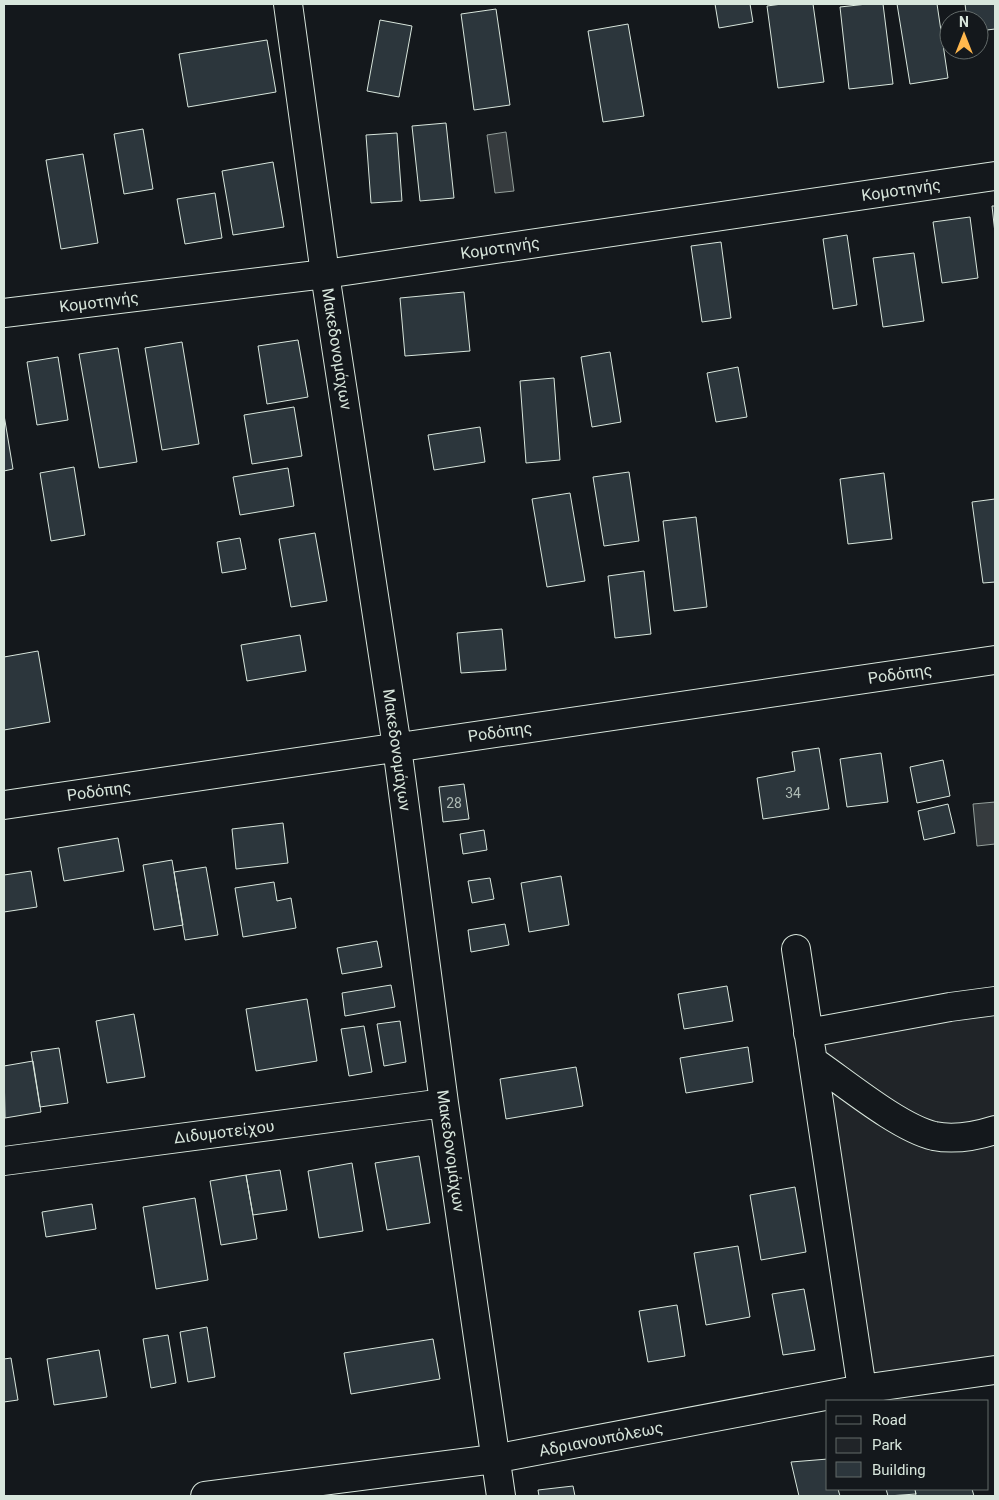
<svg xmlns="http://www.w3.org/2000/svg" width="999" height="1500" viewBox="0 0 999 1500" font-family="Roboto,sans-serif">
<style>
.green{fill:#202428;stroke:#939e99}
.water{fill:#363b3e;stroke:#939e99}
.building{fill:#2c363c;stroke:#d8e6dc}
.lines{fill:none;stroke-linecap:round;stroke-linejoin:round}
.minor-casing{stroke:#d8e6dc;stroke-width:30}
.minor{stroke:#14181c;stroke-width:28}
.labels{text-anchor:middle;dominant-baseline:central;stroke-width:4;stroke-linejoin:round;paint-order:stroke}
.number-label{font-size:14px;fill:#adbab4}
.street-label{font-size:16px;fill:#d8e6dc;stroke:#14181c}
</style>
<rect width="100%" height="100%" fill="#14181c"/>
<path class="green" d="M995,1011V1364L868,1379L818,1042Z"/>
<path class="water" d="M506,132L514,191L495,193L487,135Z
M995,802V844L977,846L973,804Z"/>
<path class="building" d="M715,4H750L753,22L719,28Z
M782,4H813L824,82L778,88L767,6Z
M867,4H883L893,84L849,89L840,7Z
M897,4H937L948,78L910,84Z
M965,4H995V29L979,31V20H967Z
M496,9L510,105L474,110L461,14Z
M380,20L412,26L399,97L367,91Z
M628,24L644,116L603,122L588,31Z
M267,40L276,92L188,107L179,54Z
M446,123L454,198L420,201L412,126Z
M143,129L153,189L124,194L114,134Z
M397,133L402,201L371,203L366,135Z
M83,154L98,243L61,249L46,160Z
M273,162L284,227L233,235L222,171Z
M215,193L222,238L185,244L177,199Z
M992,206H995V233Z
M970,217L978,278L942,283L933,222Z
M847,235L857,305L833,309L823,239Z
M721,242L731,318L702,322L691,246Z
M914,253L924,321L883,327L873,258Z
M464,292L470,351L405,356L400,298Z
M298,340L308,397L267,404L258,346Z
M182,342L199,444L162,450L145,348Z
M118,348L137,462L99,468L79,354Z
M610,352L621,422L592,427L581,357Z
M58,357L68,420L37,425L27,362Z
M738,367L747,417L716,422L707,373Z
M554,378L560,460L526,463L520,381Z
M294,407L302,456L252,464L244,415Z
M4,415L13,469L4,471Z
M480,427L485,462L434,470L428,435Z
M74,467L85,535L51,541L40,473Z
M288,468L294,506L240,515L233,477Z
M629,472L639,541L604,546L593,477Z
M884,473L892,539L848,544L840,479Z
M570,493L585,581L547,587L532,499Z
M995,499V582L983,583L972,502Z
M696,517L707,607L674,611L663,521Z
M315,533L327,601L291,607L279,539Z
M240,538L246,569L222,573L217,542Z
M644,571L651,634L615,638L608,576Z
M502,629L506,670L461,673L457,633Z
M300,635L306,671L247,681L241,645Z
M38,651L50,722L4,730V657Z
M819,748L829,809L763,819L757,778L795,771L792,752Z
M881,753L888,802L847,807L840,759Z
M943,760L950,796L917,803L910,767Z
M464,784L469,819L443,822L439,787Z
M948,804L955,833L924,840L918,811Z
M283,823L288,863L236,869L232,829Z
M484,830L487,850L463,854L460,834Z
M118,838L124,871L64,881L58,848Z
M172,860L183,925L154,930L143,865Z
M206,867L218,935L185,940L174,872Z
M31,871L37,907L4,912V875Z
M561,876L569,925L529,932L521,883Z
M490,878L494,899L472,903L468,881Z
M274,882L277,901L291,898L296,928L243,937L235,888Z
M505,924L509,945L471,952L468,930Z
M377,941L382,967L342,974L337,948Z
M391,985L395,1007L345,1016L342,993Z
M727,986L733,1021L684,1029L678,994Z
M307,999L317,1061L256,1071L246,1009Z
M134,1014L145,1077L107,1083L96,1021Z
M400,1021L406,1062L384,1066L377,1024Z
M364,1026L372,1072L349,1076L341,1029Z
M748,1047L753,1082L686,1093L680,1058Z
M59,1048L68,1103L40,1107L31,1052Z
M33,1061L41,1112L5,1118L4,1066Z
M576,1067L583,1106L506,1119L500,1079Z
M419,1156L430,1223L387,1230L375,1163Z
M352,1163L363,1231L319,1238L308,1171Z
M280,1170L287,1210L253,1215L246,1175Z
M246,1175L257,1239L221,1245L210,1181Z
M795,1187L806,1252L761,1260L750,1195Z
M195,1198L208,1280L156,1289L143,1207Z
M92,1204L96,1229L46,1237L42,1212Z
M738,1246L750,1317L706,1325L694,1253Z
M804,1289L815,1350L783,1355L772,1294Z
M677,1305L685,1356L648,1362L639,1311Z
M207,1327L215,1377L188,1382L180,1332Z
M168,1335L176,1383L151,1388L143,1339Z
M433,1339L440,1379L351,1394L344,1353Z
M99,1350L107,1397L54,1405L47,1359Z
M11,1358L18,1400L4,1402V1359Z
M828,1459V1489H838L840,1496H799L791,1462Z
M573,1486L575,1496H539L538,1490Z
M886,1489H915L916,1494L888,1496Z
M915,1489H972L974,1496H916Z"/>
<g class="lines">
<defs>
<path id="minor" d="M288,4L325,274L397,747L444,1103L501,1496
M4,313L325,274L995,176
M4,805L995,660
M796,949L862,1389
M808,1033L950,1007L995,1001
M813,1061C844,1082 899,1128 934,1136C954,1140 976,1136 995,1130
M4,1161L444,1103
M205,1496L494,1459L862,1389L995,1370"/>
</defs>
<use href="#minor" class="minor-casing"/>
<use href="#minor" class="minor"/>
</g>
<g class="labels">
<g class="number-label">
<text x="793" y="793">34</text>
<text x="454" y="803">28</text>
</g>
<g class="street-label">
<text transform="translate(901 190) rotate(-8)">Κομοτηνής</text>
<text transform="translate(500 248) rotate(-8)">Κομοτηνής</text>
<text transform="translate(99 302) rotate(-7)">Κομοτηνής</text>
<text transform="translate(337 349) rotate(81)">Μακεδονομάχων</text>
<text transform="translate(900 674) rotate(-8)">Ροδόπης</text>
<text transform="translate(500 732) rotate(-8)">Ροδόπης</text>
<text transform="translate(397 750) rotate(82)">Μακεδονομάχων</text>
<text transform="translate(99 791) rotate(-8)">Ροδόπης</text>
<text transform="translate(224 1132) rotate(-7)">Διδυμοτείχου</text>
<text transform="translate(451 1151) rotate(82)">Μακεδονομάχων</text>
<text transform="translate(601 1439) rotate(-11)">Αδριανουπόλεως</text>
</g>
</g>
<rect width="999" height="1500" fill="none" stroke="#d8e6dc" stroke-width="10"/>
<rect x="826" y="1400" width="162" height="90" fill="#14181c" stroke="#626a69"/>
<rect x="836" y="1416" width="25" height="8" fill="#14181c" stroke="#626a69"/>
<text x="872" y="1425" font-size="15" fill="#d8e6dc">Road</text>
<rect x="836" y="1438" width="25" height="15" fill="#202428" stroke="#626a69"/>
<text x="872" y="1450" font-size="15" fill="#d8e6dc">Park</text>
<rect x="836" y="1462" width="25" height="15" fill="#2c363c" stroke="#626a69"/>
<text x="872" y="1475" font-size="15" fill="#d8e6dc">Building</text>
<g transform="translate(964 35)"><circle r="24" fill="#14181c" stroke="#626a69"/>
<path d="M0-4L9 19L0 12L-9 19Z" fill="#ffb74d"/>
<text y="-8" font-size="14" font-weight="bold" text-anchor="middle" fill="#d8e6dc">N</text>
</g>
</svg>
